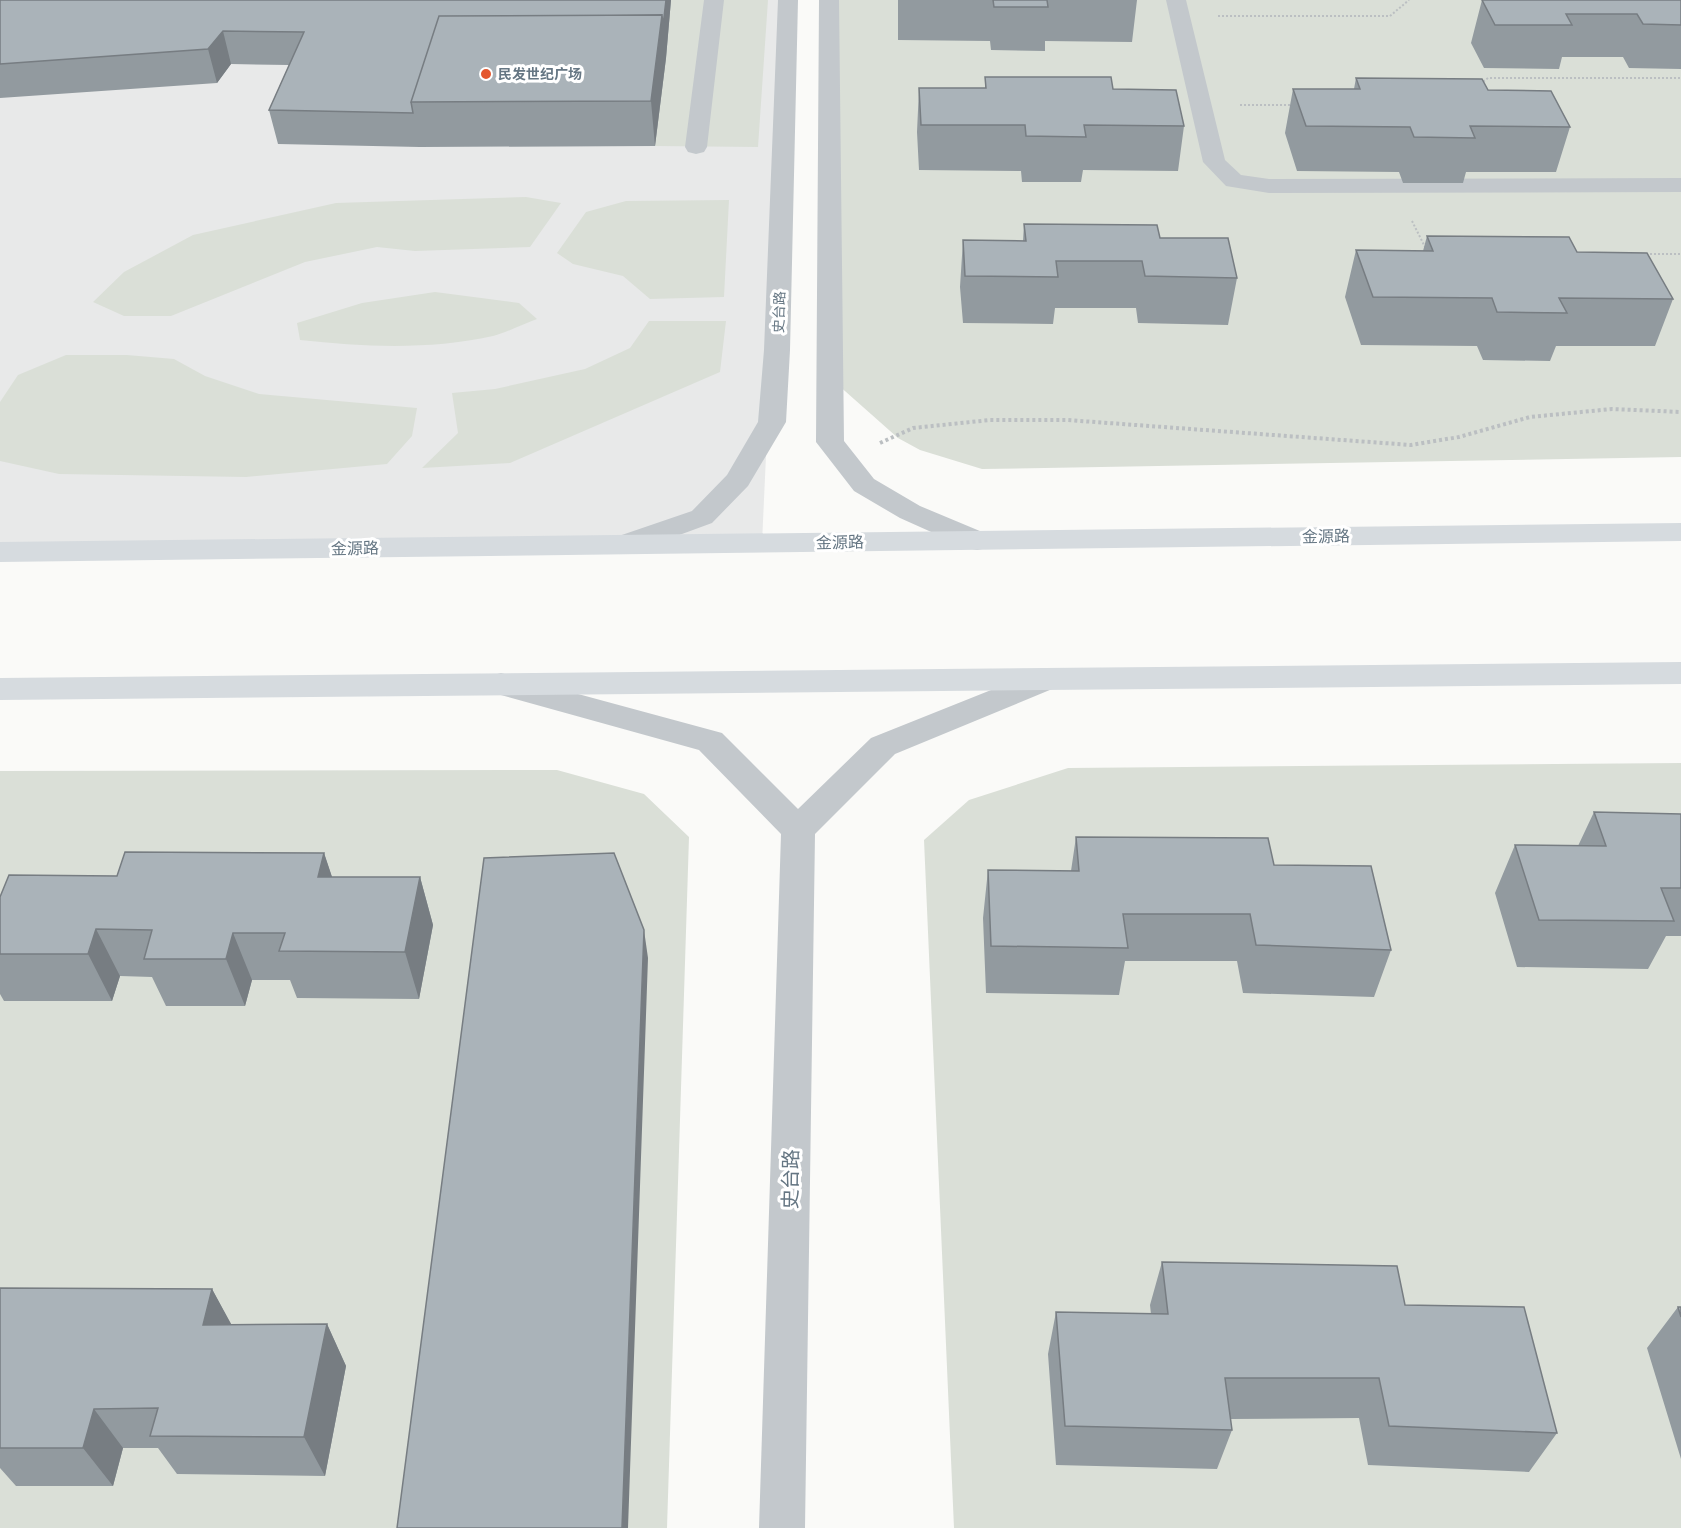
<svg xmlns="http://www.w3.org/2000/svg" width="1681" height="1528" viewBox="0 0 1681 1528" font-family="'IBM Plex Sans','Noto Sans SC',sans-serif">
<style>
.built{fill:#e8e9e9}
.green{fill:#dadfd7}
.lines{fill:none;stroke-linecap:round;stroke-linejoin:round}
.path-far1{stroke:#bbbfc2;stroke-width:2;stroke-dasharray:2 2;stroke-linecap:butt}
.path{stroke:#bbbfc2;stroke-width:4;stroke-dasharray:3 3;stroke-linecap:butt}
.minor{fill:#c3c8cc;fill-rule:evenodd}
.major{fill:#d6dbdf;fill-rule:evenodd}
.wall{fill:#929a9f}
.shaded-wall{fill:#777d82}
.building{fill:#aab3b9;stroke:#777d82;stroke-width:1.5}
.poi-dot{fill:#e4572e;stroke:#fff;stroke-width:2}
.labels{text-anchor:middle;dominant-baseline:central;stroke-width:6;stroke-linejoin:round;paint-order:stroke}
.far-poi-label{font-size:14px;font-weight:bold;fill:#657683;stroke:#fff;text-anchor:start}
.far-street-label{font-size:14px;fill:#657683;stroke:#fff}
.street-label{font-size:16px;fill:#657683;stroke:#fff}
.near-street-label{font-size:20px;fill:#657683;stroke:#fff}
</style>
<rect width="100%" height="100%" fill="#fafaf8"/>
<path class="built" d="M0,0H787L762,543L0,552Z"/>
<path class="green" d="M671,0H768L758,147L655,146Z
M829,0H1681V457L982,469L920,450L898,438L828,376Z
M526,197L561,203L530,247L415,251L377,247L305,262L171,316H124L93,302L124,272L193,235L336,203Z
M729,200L724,297L650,299L623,276L573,264L557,253L586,212L626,201Z
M435,292L519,303L537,319C523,324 508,332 493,336C430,350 364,347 300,340L297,323L362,303Z
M649,321H726L720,372L510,463L422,468L458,433L452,393L495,389L585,369L630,348Z
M66,355H127L174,359L205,376L259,394L417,408L412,436L387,464L246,477L59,474L0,461V402L18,375Z
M1681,763V1528H954L924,840L969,800L1068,768Z
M557,770L644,794L689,837L667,1528H0V771Z"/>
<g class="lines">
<path class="path-far1" d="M1218,16H1390L1409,0
M1480,84L1488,78H1681
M1240,105H1295
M1412,221L1426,249
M1646,254H1681"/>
<path class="path" d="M880,443L913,428L990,420H1067L1411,445L1459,437L1530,417L1612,409L1681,412"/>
<path class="minor" d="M704,0H724L707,147L704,152L696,154L688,152L685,147Z
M778,0H798L790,350L786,422L748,486L712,523L633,552L623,554L613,552L608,545L613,538L692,511L727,475L758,422L764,350Z
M819,0H839L844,441L874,479L920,506L987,534L992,541L987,548L977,550L967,548L900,518L854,491L816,442Z
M1166,0H1186L1225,160L1241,175L1269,179L1681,178V192L1269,193L1226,186L1203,162Z
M1046,668L1057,671L1062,679L1057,687L895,754L815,834L805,1528H759L781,834L699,750L490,692L485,684L490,676L501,673L722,733L798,809L871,738Z"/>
<path class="major" d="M1681,523V541L0,562V542Z
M1681,662V684L0,700V678Z"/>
</g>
<path class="wall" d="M0,0H671L666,58L655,146L420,147L278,144L269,110L289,65L231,64L217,83L0,98Z
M898,0H1137L1132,42L1045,41V51L991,50L990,41L898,40Z
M1482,0H1681V69L1629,68L1623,57H1562L1559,69L1484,68L1471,43Z
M985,77L1113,89L1184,126L1178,171L1083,170L1081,182H1022L1021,171L919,170L917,132L919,88H985Z
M1356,78L1488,90L1570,127L1556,172H1466L1463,183H1403L1399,172L1297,171L1285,133L1293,89H1354Z
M1024,224L1160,238L1237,278L1228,325L1138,323L1136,308H1055L1053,324L963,323L960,287L963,240L1023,241Z
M1427,236L1577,252L1673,299L1655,346H1556L1550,361L1483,360L1477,346L1361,345L1345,297L1356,250L1423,251Z
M1594,812L1681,814V936H1666L1648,969L1517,967L1495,893L1515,845L1578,846Z
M1076,837L1274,865L1391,950L1374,997L1243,993L1237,961H1125L1119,995L986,993L983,918L988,870L1071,871Z
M324,853L332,877H420L433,925L419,999L297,998L290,980H252L245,1006H166L152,977L120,976L112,1001H4L0,994V897L117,876Z
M1162,1262L1405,1305L1557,1433L1529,1472L1368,1465L1359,1418L1230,1419L1232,1430L1217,1469L1056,1465L1048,1354L1056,1312L1151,1314L1150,1305Z
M0,1288L212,1289L231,1325L327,1324L346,1366L325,1476L177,1474L158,1448H123L113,1486H16L0,1468Z
M1678,1307H1681V1459L1647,1348Z"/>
<path class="shaded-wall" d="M666,0H671L666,58L655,146L651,101L662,15Z
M223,31L231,64L217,83L208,49Z
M324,853L340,901L318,877Z
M420,877L433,925L419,999L405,952Z
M96,929L120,976L112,1001L88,954Z
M644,930L648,958L628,1528H622Z
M233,933L252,980L245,1006L226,959Z
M212,1289L235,1331L203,1325Z
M327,1324L346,1366L325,1476L304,1437Z
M94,1409L123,1448L113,1486L83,1448Z"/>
<path class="building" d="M0,0H666L663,26L662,15L439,16L411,102L413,113L269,110L304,32L223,31L208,49L0,64Z
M993,0H1047L1048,7H994Z
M1482,0H1681V25L1643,24L1637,14H1566L1572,25H1495Z
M662,15L651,101L411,102L439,16Z
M985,77H1111L1113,89L1176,90L1184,126L1084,125L1086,137L1026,136L1025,125H921L919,88H986Z
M1356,78L1482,79L1488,90L1551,91L1570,127L1470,126L1475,138L1414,137L1410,127L1306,126L1293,89H1360Z
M1024,224L1157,225L1160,238H1228L1237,278L1145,276L1142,261H1056L1058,277L965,276L963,240L1026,241Z
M1427,236L1569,237L1577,252L1647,253L1673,299L1559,298L1567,313L1497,312L1492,298L1373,297L1356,250L1433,251Z
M1594,812L1681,814V888H1661L1674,921L1539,920L1515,845L1606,846Z
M1076,837L1268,838L1274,865L1371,866L1391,950L1256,945L1250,914H1123L1128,948L991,946L988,870L1079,871Z
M125,852L324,853L318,877H420L405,952L279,951L285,933H233L226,959H144L152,930L96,929L88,954H0V897L9,875L117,876Z
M614,853L644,930L622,1528H397L484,858Z
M1162,1262L1397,1266L1405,1305L1524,1307L1557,1433L1389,1426L1379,1378H1225L1232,1430L1065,1426L1056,1312L1168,1314Z
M0,1288L212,1289L203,1325L327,1324L304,1437L150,1436L158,1408L94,1409L83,1448H0Z
M1678,1307H1681V1317Z"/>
<circle class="poi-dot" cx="486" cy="74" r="6"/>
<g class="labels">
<g class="far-poi-label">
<text x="498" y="74">民发世纪广场</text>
</g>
<g class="far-street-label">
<text transform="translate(779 312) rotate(-88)">史台路</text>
</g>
<g class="street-label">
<text transform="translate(1326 536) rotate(-1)">金源路</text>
<text transform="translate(840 542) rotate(-1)">金源路</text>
<text transform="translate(355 548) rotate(-1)">金源路</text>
</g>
<g class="near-street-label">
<text transform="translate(790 1179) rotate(-89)">史台路</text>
</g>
</g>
</svg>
